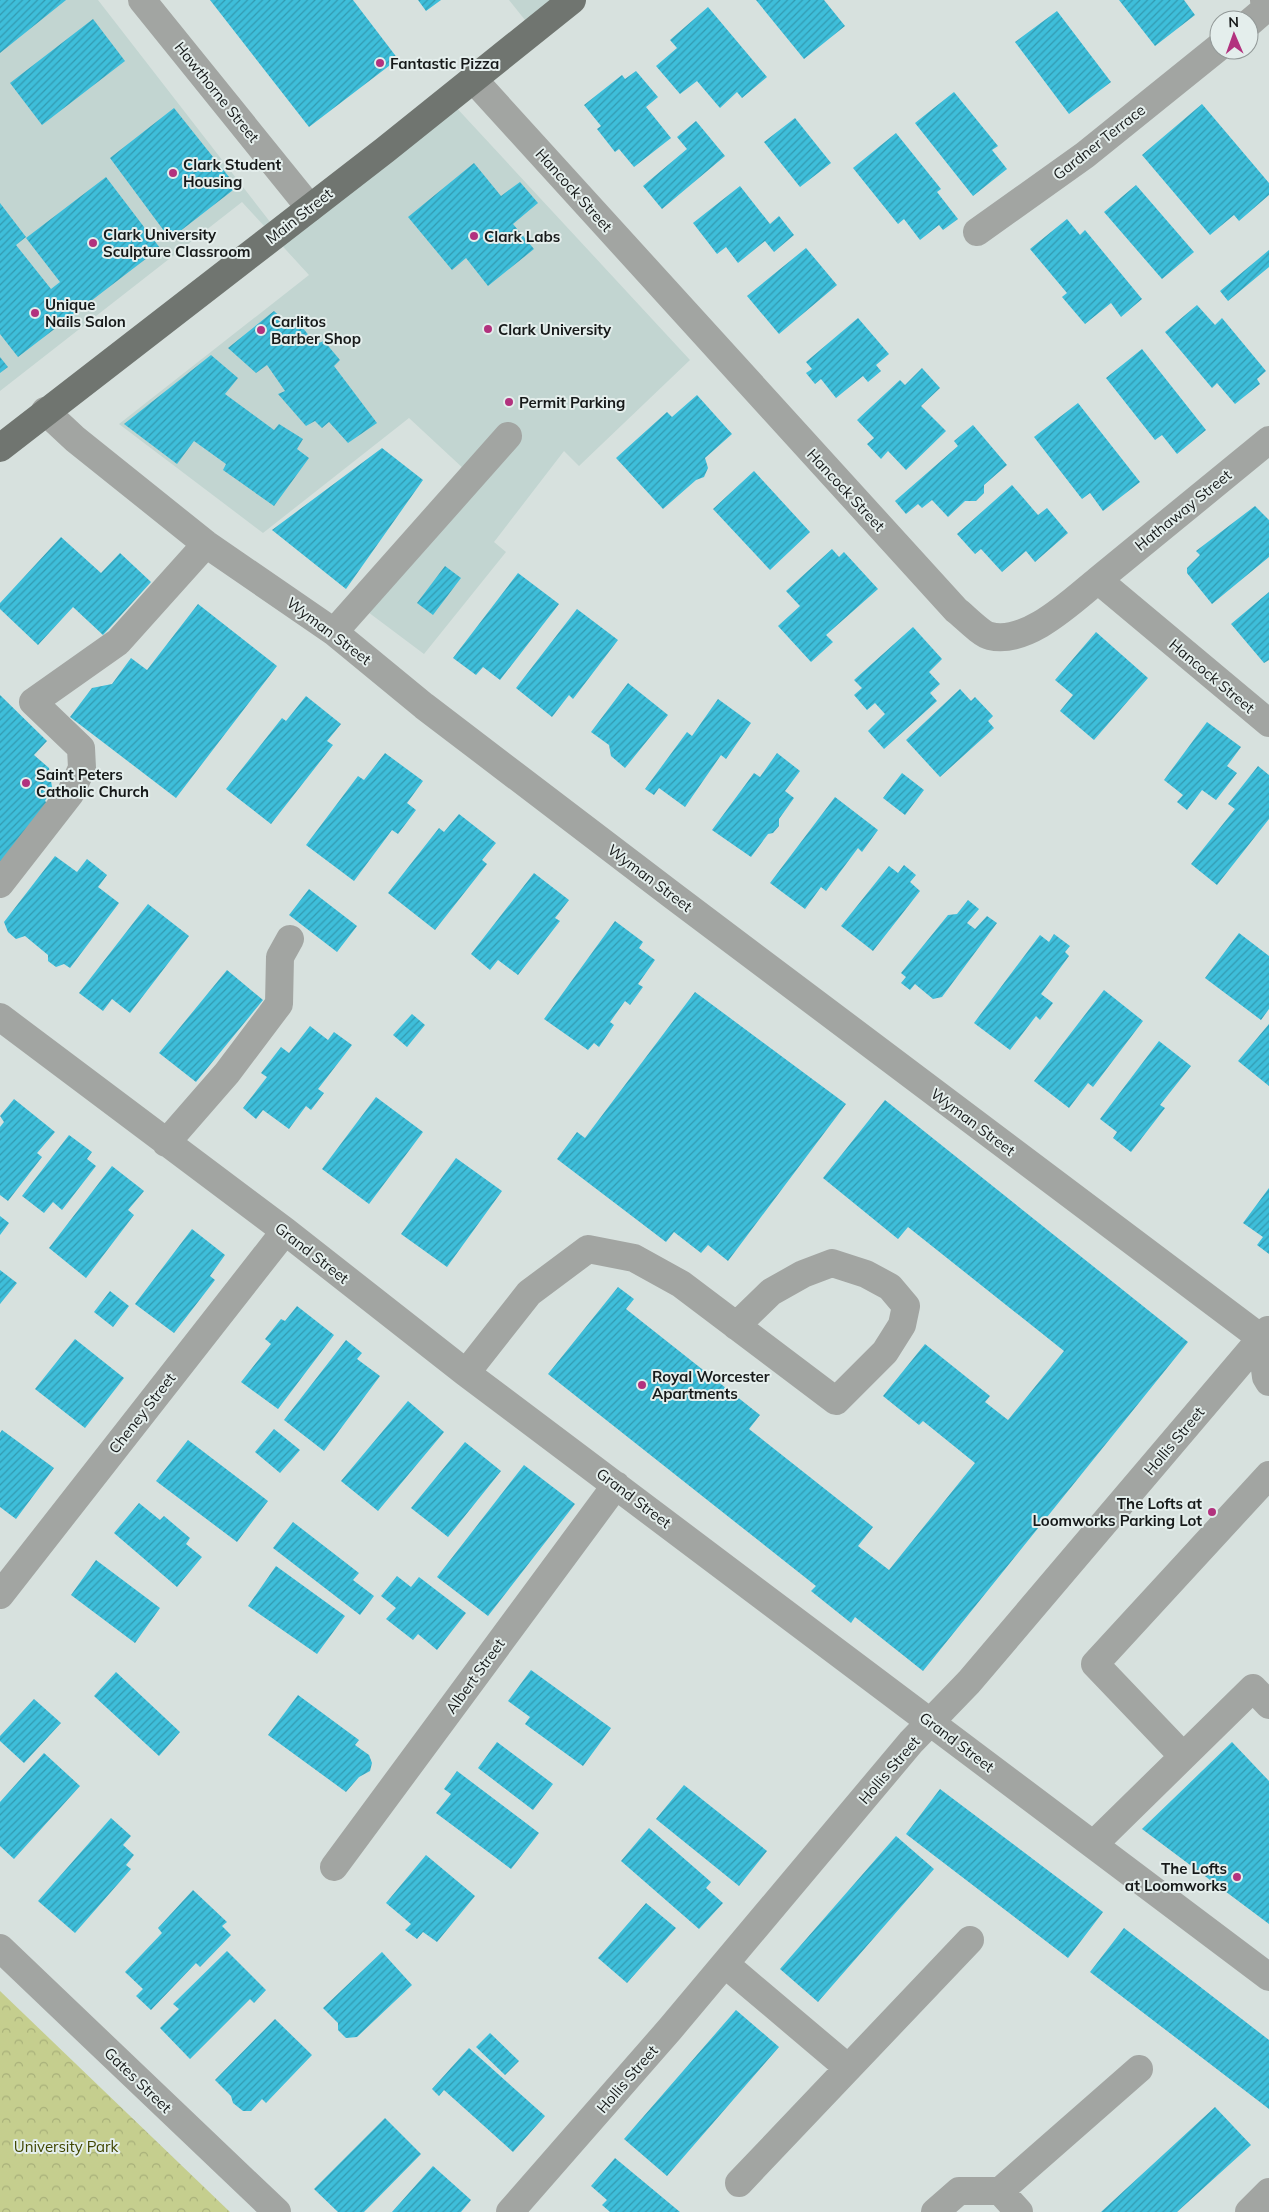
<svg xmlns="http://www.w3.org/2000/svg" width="1269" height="2212" viewBox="0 0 1269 2212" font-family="Mulish,sans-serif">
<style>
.built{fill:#c2d5d1}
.park{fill:url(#park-crowns)}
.building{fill:url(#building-hatch)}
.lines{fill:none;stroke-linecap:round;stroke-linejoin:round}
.minor{stroke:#a2a5a2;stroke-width:28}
.major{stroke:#707570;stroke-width:28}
.poi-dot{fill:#b2327e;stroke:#e4eeec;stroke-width:2}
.labels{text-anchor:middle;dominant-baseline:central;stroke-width:4;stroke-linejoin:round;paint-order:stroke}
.poi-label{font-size:15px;font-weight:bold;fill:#161919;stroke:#e4eeec;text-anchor:start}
.street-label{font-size:15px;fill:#161919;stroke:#e4eeec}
.park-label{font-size:15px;fill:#404600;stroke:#e4eeec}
</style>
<defs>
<pattern id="park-crowns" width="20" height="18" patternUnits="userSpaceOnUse" patternTransform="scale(1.25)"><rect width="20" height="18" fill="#c5ce8e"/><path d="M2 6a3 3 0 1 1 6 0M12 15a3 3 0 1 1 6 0" fill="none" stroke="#a8b07a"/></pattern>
<pattern id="building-hatch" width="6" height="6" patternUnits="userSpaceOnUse" patternTransform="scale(1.25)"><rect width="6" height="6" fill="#3ebeda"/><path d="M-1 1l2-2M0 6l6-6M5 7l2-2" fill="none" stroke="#339ab0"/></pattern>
</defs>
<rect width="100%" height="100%" fill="#d7e1de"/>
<path class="built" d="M0,0H98L274,227L529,25L509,0H580L453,104L690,360L579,466L564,451L494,542L506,552L424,654L348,597L465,470L409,418L263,533L119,424L309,275L242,202L0,391Z"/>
<path class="park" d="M0,1991L230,2212H0Z"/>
<path class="building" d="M0,0H66L0,53Z
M210,0H353L398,59L309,127Z
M418,0H441L426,11Z
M756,0H824L845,26L804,59Z
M1119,0H1184L1195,15L1155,46Z
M708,7L767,77L742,98L737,92L720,108L697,81L680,94L656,66L677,48L670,40Z
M1057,11L1111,82L1069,114L1015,42Z
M93,19L125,61L42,125L10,83Z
M636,71L658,97L646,107L671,138L634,167L619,149L615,152L597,129L601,126L584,105L622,75L625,79Z
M954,92L998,146L992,150L1007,169L973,196L915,123Z
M1202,104L1269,183V195L1239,221L1234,215L1210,235L1142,155Z
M174,108L237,187L170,239L110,158Z
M795,118L831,163L800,187L764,142Z
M696,121L725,156L662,209L643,186L687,149L677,137Z
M896,133L941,189L937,192L958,219L943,230L939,225L920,240L904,219L898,224L853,168Z
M474,163L501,196L520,182L538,203L513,224L534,249L488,286L466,258L452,270L408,217Z
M106,177L160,248L18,357L0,334V203L26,237L16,245L51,289L60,282L26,238Z
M1136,185L1194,252L1162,279L1104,212Z
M740,186L770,224L779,216L794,235L774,252L765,241L738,263L726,247L717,254L693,223Z
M1067,219L1080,235L1085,230L1142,299L1121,317L1111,303L1085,324L1062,297L1067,293L1030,249Z
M806,248L837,285L779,334L747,296Z
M1269,250V267L1228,301L1220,291Z
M1197,305L1215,325L1222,318L1266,371L1257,379L1260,384L1235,404L1217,383L1212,388L1165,332Z
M274,311L290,326L297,321L316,344L324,341L340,360L334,366L377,423L348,443L329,422L322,428L315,421L306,426L278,394L285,391L267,365L256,373L228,348Z
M858,318L889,354L876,365L881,371L868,382L863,376L836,398L821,379L815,384L806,373L812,369L806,362Z
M1142,349L1206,430L1177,454L1162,435L1155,440L1106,378Z
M211,355L238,378L225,394L274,430L279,424L303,439L297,449L309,458L274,506L223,470L226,464L194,441L177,464L124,424Z
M0,357L8,367L0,373Z
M922,368L940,388L921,406L946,431L906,470L888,451L881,459L867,444L874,438L857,420L900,380L905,385Z
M697,395L732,434L705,458L708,468L704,477L696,480L663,509L616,458L667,412L672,417Z
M1078,403L1140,482L1103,511L1090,493L1082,499L1034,437Z
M973,425L1007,465L984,485V493L976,501H965L948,517L932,500L922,508L918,504L906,514L895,501L958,446L954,441Z
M382,448L423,480L346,589L272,530Z
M754,471L810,532L770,570L713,509Z
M1012,485L1038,515L1047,508L1068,533L1035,562L1026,551L1002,572L981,549L975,554L957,534Z
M1255,506L1269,520V557L1212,604L1187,573V568L1200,555L1196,551Z
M61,537L101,573L120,553L151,582L103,635L73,607L38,645L0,609V603Z
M832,549L839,557L844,552L878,589L826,635L833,642L811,662L778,626L800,606L786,591Z
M445,566L461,578L433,615L417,603Z
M518,573L559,604L500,680L483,667L476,675L453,658Z
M1269,592V660L1264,663L1231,624Z
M198,604L277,666L176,798L70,717L92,688L112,684L131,658L147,670Z
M577,609L618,640L573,699L569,695L552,717L516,688Z
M913,627L942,659L929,672L940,684L930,693L937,701L884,749L868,731L885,714L875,703L867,710L854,695L862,688L854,680Z
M1096,632L1148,678L1094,740L1060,711L1073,695L1055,680Z
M628,683L668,715L625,768L611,756L609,745L591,732Z
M960,689L971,701L975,697L993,716L988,721L994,728L940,777L906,740Z
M0,695L47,741L34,755L49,768L52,787L45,801L58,813L0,875Z
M306,696L341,724L327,741L333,745L271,824L226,789L282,718L286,721Z
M718,699L751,723L726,759L721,755L685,807L659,788L654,795L645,789L687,732L692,736Z
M1207,722L1241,747L1227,766L1237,773L1216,800L1202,790L1187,810L1177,802L1183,795L1164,780Z
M385,753L423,781L407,803L416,810L398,834L392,830L354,881L306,845L358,776L364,780Z
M777,753L800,771L785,791L794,798L779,819V826L773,833L768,834L751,857L712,830L754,773L760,777Z
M1258,766L1269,775V819L1217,885L1191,864L1235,809L1228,804Z
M902,773L924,790L905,815L883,798Z
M835,797L878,830L862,852L858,848L826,891L821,887L805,909L770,883Z
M459,814L496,843L482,860L487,864L435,930L388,893L439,828L444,832Z
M55,856L77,872L87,859L107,875L98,887L119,903L70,968L64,964L56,967L48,961V955L25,936L16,939L8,932L4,922Z
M904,865L916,875L910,882L920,891L873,951L841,926L889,866L898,873Z
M534,873L569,900L555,918L560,921L518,975L498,960L490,970L471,954Z
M309,889L357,926L337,952L289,915Z
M968,900L979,909L967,923L975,929L987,916L997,923L942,997L933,999L915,984L910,990L901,983L906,977L901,973L948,915L957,914Z
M148,904L189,936L130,1013L112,999L103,1011L79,993Z
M615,921L643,942L639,948L655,960L638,984L643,987L630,1005L625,1001L610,1022L614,1025L599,1047L594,1043L588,1050L544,1019Z
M1239,933L1269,956V1009L1261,1020L1205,978Z
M1054,934L1070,946L1065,952L1069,956L1041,994L1053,1003L1040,1020L1036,1016L1010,1050L974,1023L1040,935L1049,942Z
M227,970L263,1000L196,1082L159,1053Z
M1104,990L1143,1021L1093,1087L1088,1083L1069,1108L1034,1081Z
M695,992L846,1104L728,1261L708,1245L701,1253L674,1232L666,1242L557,1159L577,1132L585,1138Z
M412,1014L425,1025L407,1047L393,1035Z
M1269,1024V1086L1238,1061Z
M310,1026L328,1040L334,1032L352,1045L318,1089L324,1093L311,1110L306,1106L289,1129L263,1110L256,1119L243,1108L267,1077L261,1073L281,1047L289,1053Z
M1159,1041L1191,1066L1160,1105L1165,1108L1131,1152L1113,1138L1117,1132L1100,1119Z
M376,1097L423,1132L369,1204L322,1169Z
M14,1099L55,1132L37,1153L42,1157L8,1201L0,1195V1127L4,1122L0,1116Z
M885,1100L1188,1342L923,1671L855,1617L851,1623L811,1591L816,1586L548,1374L618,1287L634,1299L626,1309L760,1415L749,1429L873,1527L858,1546L889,1570L975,1463L923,1421L919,1425L883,1396L925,1344L990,1396L985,1402L1008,1420L1064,1351L908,1227L898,1239L823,1178Z
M69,1135L92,1152L87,1159L96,1166L62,1210L53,1202L44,1213L22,1196Z
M456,1158L502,1191L447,1267L401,1234Z
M112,1166L144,1191L128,1210L134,1215L86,1278L49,1248Z
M1269,1188V1254L1257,1245L1263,1237L1243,1223Z
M0,1216L9,1223L0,1235Z
M192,1229L225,1255L210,1276L215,1280L174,1333L135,1304Z
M0,1270L17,1283L0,1304Z
M110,1291L129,1306L113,1327L94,1312Z
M297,1306L334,1335L278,1409L241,1382L271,1344L265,1339L281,1319L285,1321Z
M75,1339L124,1378L85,1428L35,1389Z
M346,1340L362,1353L357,1359L380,1376L324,1451L284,1420Z
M408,1401L444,1432L378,1511L341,1481Z
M274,1429L300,1450L280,1473L255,1452Z
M2,1430L54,1468L16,1519L0,1507V1433Z
M188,1440L268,1501L237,1542L156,1481Z
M465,1442L501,1471L448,1537L411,1508Z
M524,1465L575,1504L488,1616L437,1577Z
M139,1503L160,1520L164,1516L190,1538L186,1544L202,1557L177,1587L114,1533Z
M293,1522L359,1573L353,1580L374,1596L360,1615L273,1548Z
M96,1560L160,1608L135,1643L71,1595Z
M276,1566L345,1616L317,1654L248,1606Z
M397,1576L411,1587L419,1577L466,1613L437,1650L418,1634L413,1640L386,1619L396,1608L381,1596Z
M531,1670L611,1728L583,1766L525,1724L530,1717L508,1701Z
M116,1672L180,1732L159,1756L94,1696Z
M298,1695L359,1740L355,1745L369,1755L372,1763L370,1771L359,1777L346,1792L268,1735Z
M34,1699L61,1723L24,1763L0,1741V1736Z
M497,1742L553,1784L533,1810L478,1768Z
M1232,1742L1269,1781V1924L1142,1829Z
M44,1753L80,1786L14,1859L0,1846V1802Z
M457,1771L539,1833L511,1869L436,1813L451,1794L444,1789Z
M684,1785L767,1851L739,1886L656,1819Z
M940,1789L1103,1912L1068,1958L906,1834Z
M111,1818L131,1836L123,1845L134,1855L126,1865L131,1869L75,1933L38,1901Z
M649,1828L711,1882L706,1888L723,1903L699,1929L621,1861Z
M896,1836L934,1869L818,2002L780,1969Z
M426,1855L475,1896L437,1942L423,1932L417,1939L405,1930L411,1924L386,1903Z
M193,1890L227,1922L222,1926L231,1935L200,1967L196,1963L151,2010L136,1996L143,1989L125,1972L162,1933L158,1928Z
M646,1903L676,1928L627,1983L598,1958Z
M1124,1928L1269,2040V2109L1090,1972Z
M227,1951L266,1990L254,2003L250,1999L190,2059L160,2028L179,2009L173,2004Z
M382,1952L412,1985L357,2037L346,2038L338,2030V2023L323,2008Z
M736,2010L779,2047L667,2176L624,2139Z
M275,2019L312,2055L266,2103L262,2099L251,2111H243L233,2103L231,2096L215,2080Z
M490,2033L519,2061L505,2075L476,2047Z
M469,2048L545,2116L513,2152L444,2090L439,2096L432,2089Z
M1215,2107L1251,2145L1177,2212H1101Z
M385,2118L421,2154L364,2212H338L314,2189Z
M615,2158L680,2212H610L602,2205L607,2200L591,2186Z
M433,2166L471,2200L461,2212H392Z"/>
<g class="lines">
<path class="minor" d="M142,0L310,208
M1249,23L1269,6L1264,0
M473,79L956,610C964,616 981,634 990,636C1027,645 1071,602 1098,580L1269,723
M977,232L1085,155L1219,47
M45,411L75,439L206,544L334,632L424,706L672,895L1261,1338L1266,1377L1269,1382
M1098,580L1269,440
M334,632L508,436
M0,884L70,794L82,768L81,748L33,702L118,642L206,544
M0,1017L285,1231L466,1373L1269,1977
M166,1143L227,1073L279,1004L280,957L290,939
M466,1373L529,1293L588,1249L634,1258L681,1284L836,1401L885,1352L902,1325L906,1306L890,1287L866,1274L832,1263L803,1274L771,1292L736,1326
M0,1595L285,1231
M1182,1755L1095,1664L1269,1475
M1094,1844L1253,1688L1269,1705
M334,1867L616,1485
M0,1948L277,2212
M725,1964L848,2068
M739,2183L970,1940
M1000,2191L1019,2212
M510,2212L670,2029L911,1742L969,1682L1268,1330
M935,2212L959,2191H1000L1139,2069
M1249,2212L1269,2192"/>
<path class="major" d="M0,448L385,150L572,0"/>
</g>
<g class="poi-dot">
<circle cx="380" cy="63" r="5"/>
<circle cx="173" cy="173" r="5"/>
<circle cx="474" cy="236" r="5"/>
<circle cx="93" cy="243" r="5"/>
<circle cx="35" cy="313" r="5"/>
<circle cx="488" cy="329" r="5"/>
<circle cx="261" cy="330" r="5"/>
<circle cx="509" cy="402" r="5"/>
<circle cx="26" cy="783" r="5"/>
<circle cx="642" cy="1385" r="5"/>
<circle cx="1212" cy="1512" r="5"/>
<circle cx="1237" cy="1877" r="5"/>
</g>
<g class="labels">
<g class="poi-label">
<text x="390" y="63">Fantastic Pizza</text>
<text x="183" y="164">Clark Student<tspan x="183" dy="17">Housing</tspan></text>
<text x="103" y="234">Clark University<tspan x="103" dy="17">Sculpture Classroom</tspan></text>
<text x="484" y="236">Clark Labs</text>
<text x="45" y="304">Unique<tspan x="45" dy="17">Nails Salon</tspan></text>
<text x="271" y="321">Carlitos<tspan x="271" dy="17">Barber Shop</tspan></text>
<text x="498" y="329">Clark University</text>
<text x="519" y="402">Permit Parking</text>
<text x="36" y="774">Saint Peters<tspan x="36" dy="17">Catholic Church</tspan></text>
<text x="652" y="1376">Royal Worcester<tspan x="652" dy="17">Apartments</tspan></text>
<text x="1202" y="1503" text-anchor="end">The Lofts at<tspan x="1202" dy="17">Loomworks Parking Lot</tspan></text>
<text x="1227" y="1868" text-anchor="end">The Lofts<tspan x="1227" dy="17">at Loomworks</tspan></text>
</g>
<g class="street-label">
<text transform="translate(217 92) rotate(51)">Hawthorne Street</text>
<text transform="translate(1099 142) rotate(-38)">Gardner Terrace</text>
<text transform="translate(574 190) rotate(48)">Hancock Street</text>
<text transform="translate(299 216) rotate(-38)">Main Street</text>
<text transform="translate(846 490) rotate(47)">Hancock Street</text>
<text transform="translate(1183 510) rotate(-39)">Hathaway Street</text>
<text transform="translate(329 631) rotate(37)">Wyman Street</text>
<text transform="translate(1212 676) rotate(40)">Hancock Street</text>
<text transform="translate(650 878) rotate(37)">Wyman Street</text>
<text transform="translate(973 1122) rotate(37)">Wyman Street</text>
<text transform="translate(312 1253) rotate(38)">Grand Street</text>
<text transform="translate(142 1413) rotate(-52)">Cheney Street</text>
<text transform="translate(1174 1441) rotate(-50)">Hollis Street</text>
<text transform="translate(634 1498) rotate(37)">Grand Street</text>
<text transform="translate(475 1676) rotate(-54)">Albert Street</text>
<text transform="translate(957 1742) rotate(37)">Grand Street</text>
<text transform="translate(889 1770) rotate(-49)">Hollis Street</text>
<text transform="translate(627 2079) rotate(-49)">Hollis Street</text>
<text transform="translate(138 2080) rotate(44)">Gates Street</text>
</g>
<g class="park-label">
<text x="66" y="2146">University Park</text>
</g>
</g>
<g transform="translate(1234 35) rotate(358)"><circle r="24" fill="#e4eeec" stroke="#929998"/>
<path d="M0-4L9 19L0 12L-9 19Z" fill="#b2327e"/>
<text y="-8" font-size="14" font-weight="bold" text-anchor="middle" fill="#161919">N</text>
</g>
</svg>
